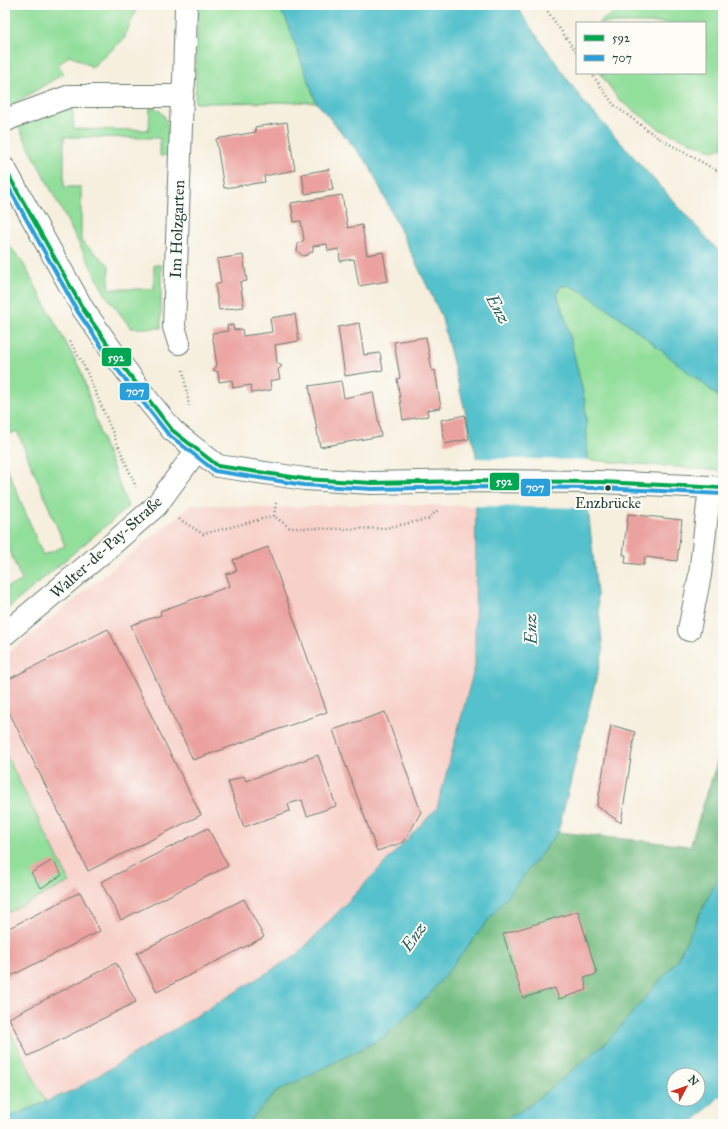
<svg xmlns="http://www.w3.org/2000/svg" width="728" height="1129" viewBox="0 0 728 1129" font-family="'IM FELL Great Primer',serif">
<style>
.built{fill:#f7d1c9}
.green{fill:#92de9b;stroke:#588e68}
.forest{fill:#75bd83;stroke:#4a7d5c}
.water{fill:#54c1cc;stroke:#3a7f80;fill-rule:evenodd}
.pier{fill:#f6efde}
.building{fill:#eba19f}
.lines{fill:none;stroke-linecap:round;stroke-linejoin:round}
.minor-casing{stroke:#6a7b70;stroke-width:24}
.path{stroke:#6a7b70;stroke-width:2.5;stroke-dasharray:1 3;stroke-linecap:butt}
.minor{stroke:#fff;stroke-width:22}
.bus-1-casing{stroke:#fdfcf7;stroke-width:7}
.bus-2-casing{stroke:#fdfcf7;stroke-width:7}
.bus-1{stroke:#00a651;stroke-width:4}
.bus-2{stroke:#2b9fd9;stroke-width:4}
.bus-dot{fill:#1f3d34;stroke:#fdfcf7;stroke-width:1.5}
.labels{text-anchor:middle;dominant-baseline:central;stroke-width:4;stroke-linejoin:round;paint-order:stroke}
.bus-label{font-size:15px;fill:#1f3d34;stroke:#fdfcf7}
.street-label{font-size:16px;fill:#1f3d34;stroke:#fdfcf7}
.water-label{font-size:17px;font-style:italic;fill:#2c5e5a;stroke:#fdfcf7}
.line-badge{stroke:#fdfcf7;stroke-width:1.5}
.badge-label{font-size:11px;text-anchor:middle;font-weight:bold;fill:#fff}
</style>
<rect width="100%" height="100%" fill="#fdfcf7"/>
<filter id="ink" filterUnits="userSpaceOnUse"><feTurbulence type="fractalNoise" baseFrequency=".025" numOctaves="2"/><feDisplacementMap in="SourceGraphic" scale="8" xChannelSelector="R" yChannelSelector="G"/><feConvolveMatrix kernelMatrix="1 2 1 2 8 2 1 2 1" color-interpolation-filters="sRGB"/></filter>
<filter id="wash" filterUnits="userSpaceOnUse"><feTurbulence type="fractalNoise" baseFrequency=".012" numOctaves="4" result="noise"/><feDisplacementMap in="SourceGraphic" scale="16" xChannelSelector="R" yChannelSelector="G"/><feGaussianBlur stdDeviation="0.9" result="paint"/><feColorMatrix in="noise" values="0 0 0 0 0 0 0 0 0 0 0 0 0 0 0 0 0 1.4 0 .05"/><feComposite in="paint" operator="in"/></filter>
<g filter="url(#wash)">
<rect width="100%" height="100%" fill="#f6efde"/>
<path class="built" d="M193,504L274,508L372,504L476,506L475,666L437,808L298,954L78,1088L46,1102L5,1022V914L69,882L5,753V656Z"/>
<path class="green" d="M5,5H138L124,39L92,67L70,55L58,65L64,73L9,107L5,99Z
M198,5H276L286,19L316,102L195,103Z
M627,5H723V147L714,151L661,130L619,100L600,73H705V23H598Z
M150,107C173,110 168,139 168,155L160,156V138L64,137V187H81V241L109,265V289H154V265H161V328H131L105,294L18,126L65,108H72L74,129L149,130Z
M5,241L22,261L81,371L100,434L128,507L5,611V588L22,581L5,540V463L43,555L65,546L17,431L5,436Z
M568,285L583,292L621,318L723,400V471L588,460L585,402L566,321L557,294L560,287Z
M5,753L70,882L5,914Z
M5,1022L46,1102L5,1119Z"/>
<path class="forest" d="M723,744V868L676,962L607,1042L529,1106L498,1124H246L276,1092L383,1038L430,994L558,832L690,846Z"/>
<path class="water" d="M276,5H515L583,101L723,256V400L621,318L583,292L568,285L560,287L557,294L566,320L585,402L588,460V508L603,651L558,832L430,994L383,1038L276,1092L246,1124H5V1119L78,1088L298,954L437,808L475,666L476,454L441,315L369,165L316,102L286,19Z
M723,868V1093L691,1124H498L529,1106L607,1042L676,962ZM674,1075H698V1099H674Z"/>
<path class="pier" d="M474,458L590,460L591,508L474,506Z"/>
<g id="blocks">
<path class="building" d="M287,122L295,170L264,176L265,182L224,188L216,139L256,132L255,127Z
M329,169L333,190L305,194L302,174Z
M342,195L348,228L362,225L367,255L383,252L388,281L359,286L354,259L340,261L339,249L328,251L327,244L313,246V251L307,255L303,256L297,251L298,244L304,240L301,221L294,222L291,203Z
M243,255L247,281L240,282L244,307L219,310L215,285L221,283L217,259Z
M295,314L299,341L275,345L277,363L282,366L278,370L280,379L270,381L271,390L252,393L251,385L233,388L232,380L219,382L218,372L213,370L217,366L212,333L228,331L227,326L233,325L234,330L242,329L243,336L272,332L270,318Z
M359,323L364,355L380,353L383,370L345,376L338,327Z
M426,337L432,371L435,370L441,408L427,410L428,416L403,420L397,379L400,378L394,342Z
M341,381L344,398L373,392L381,436L320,447L309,386Z
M465,415L469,439L445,444L441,420Z
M628,514L682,520L677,561L645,557L644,565L625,563L626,555H623Z
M268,547L327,712L193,760L131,625L161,615L160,611L230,586L226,574L237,571L233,560Z
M108,629L201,815L88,871L5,704V681Z
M385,712L421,812L404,842L377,851L333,730Z
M611,725L635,732L621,823L597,806Z
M318,755L336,806L307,816L302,800L288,804L290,811L244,827L228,782L244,776L246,781Z
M208,828L228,866L121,920L101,882Z
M53,860L62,875L41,888L31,873Z
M80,892L100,931L5,979V930Z
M244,899L264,937L157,992L137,953Z
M578,911L597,974L584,978L587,990L559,999L555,988L523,998L503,934Z
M116,963L136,1002L28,1056L9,1018Z"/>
</g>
</g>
<g filter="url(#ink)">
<use href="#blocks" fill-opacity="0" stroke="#6a7b70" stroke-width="1"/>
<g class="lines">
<defs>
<path id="minor" d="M5,121L13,117L70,96H182
M5,169L83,309L122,365L147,399L172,430L197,450L218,466L305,479L372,483L468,481L601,482L710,487L723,488
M179,343L174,327L182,96L184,82L186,5
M689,630L700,575L710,487
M5,634L102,553L156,506L197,450"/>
</defs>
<use href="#minor" class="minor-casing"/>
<path class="path" d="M543,5L577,53
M591,73L614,105L657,137L716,170L723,166
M70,341L85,368L136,487
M183,370L189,406
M274,516L276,503
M179,519L203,534L274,516L290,528L343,529L386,528L428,519L439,509
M714,1124L723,1115"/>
<use href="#minor" class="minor"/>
<defs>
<path id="bus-1" d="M5,169L83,309L122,365L172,430L218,466L305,479L372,483L468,481L601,482L723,488"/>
<path id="bus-2" d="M5,181L78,312L117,369L168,434L215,471L304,485L372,489L468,487L601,488L723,494"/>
</defs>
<use href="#bus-1" class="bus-1-casing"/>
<use href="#bus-2" class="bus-2-casing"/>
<use href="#bus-1" class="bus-1"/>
<use href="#bus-2" class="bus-2"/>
</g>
</g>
<circle class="bus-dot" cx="608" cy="488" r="3.5"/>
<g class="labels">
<g class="bus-label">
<text x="608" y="503">Enzbrücke</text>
</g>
<g class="street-label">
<text transform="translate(177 229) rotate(-88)">Im Holzgarten</text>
<text transform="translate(106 547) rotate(-42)">Walter-de-Pay-Straße</text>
</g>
<g class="water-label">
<text transform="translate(498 309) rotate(62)">Enz</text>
<text transform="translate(531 629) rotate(-91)">Enz</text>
<text transform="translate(414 937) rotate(-55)">Enz</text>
</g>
</g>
<g class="line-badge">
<rect x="101" y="347" width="31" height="20" rx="4" fill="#00a651"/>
<rect x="119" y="382" width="31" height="19" rx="4" fill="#2b9fd9"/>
<rect x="489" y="472" width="31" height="19" rx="4" fill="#00a651"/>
<rect x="520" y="478" width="31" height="19" rx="4" fill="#2b9fd9"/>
</g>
<g class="badge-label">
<text x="116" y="361">592</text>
<text x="135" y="395">707</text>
<text x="504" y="485">592</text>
<text x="535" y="491">707</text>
</g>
<rect width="728" height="1129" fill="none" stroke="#fdfcf7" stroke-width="20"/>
<rect x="576" y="22" width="130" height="52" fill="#fdfcf7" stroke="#a4b0a9"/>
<rect x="584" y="35" width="20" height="6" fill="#00a651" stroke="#a4b0a9"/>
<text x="612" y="42" font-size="12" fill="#1f3d34">592</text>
<rect x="584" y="55" width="20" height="6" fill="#2b9fd9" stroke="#a4b0a9"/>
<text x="612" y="62" font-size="12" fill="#1f3d34">707</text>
<g transform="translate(686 1087) rotate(49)"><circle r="19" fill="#fdfcf7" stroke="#a4b0a9"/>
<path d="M0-3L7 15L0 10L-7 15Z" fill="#c8321e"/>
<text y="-6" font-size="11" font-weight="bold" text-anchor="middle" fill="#1f3d34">N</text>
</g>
</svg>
